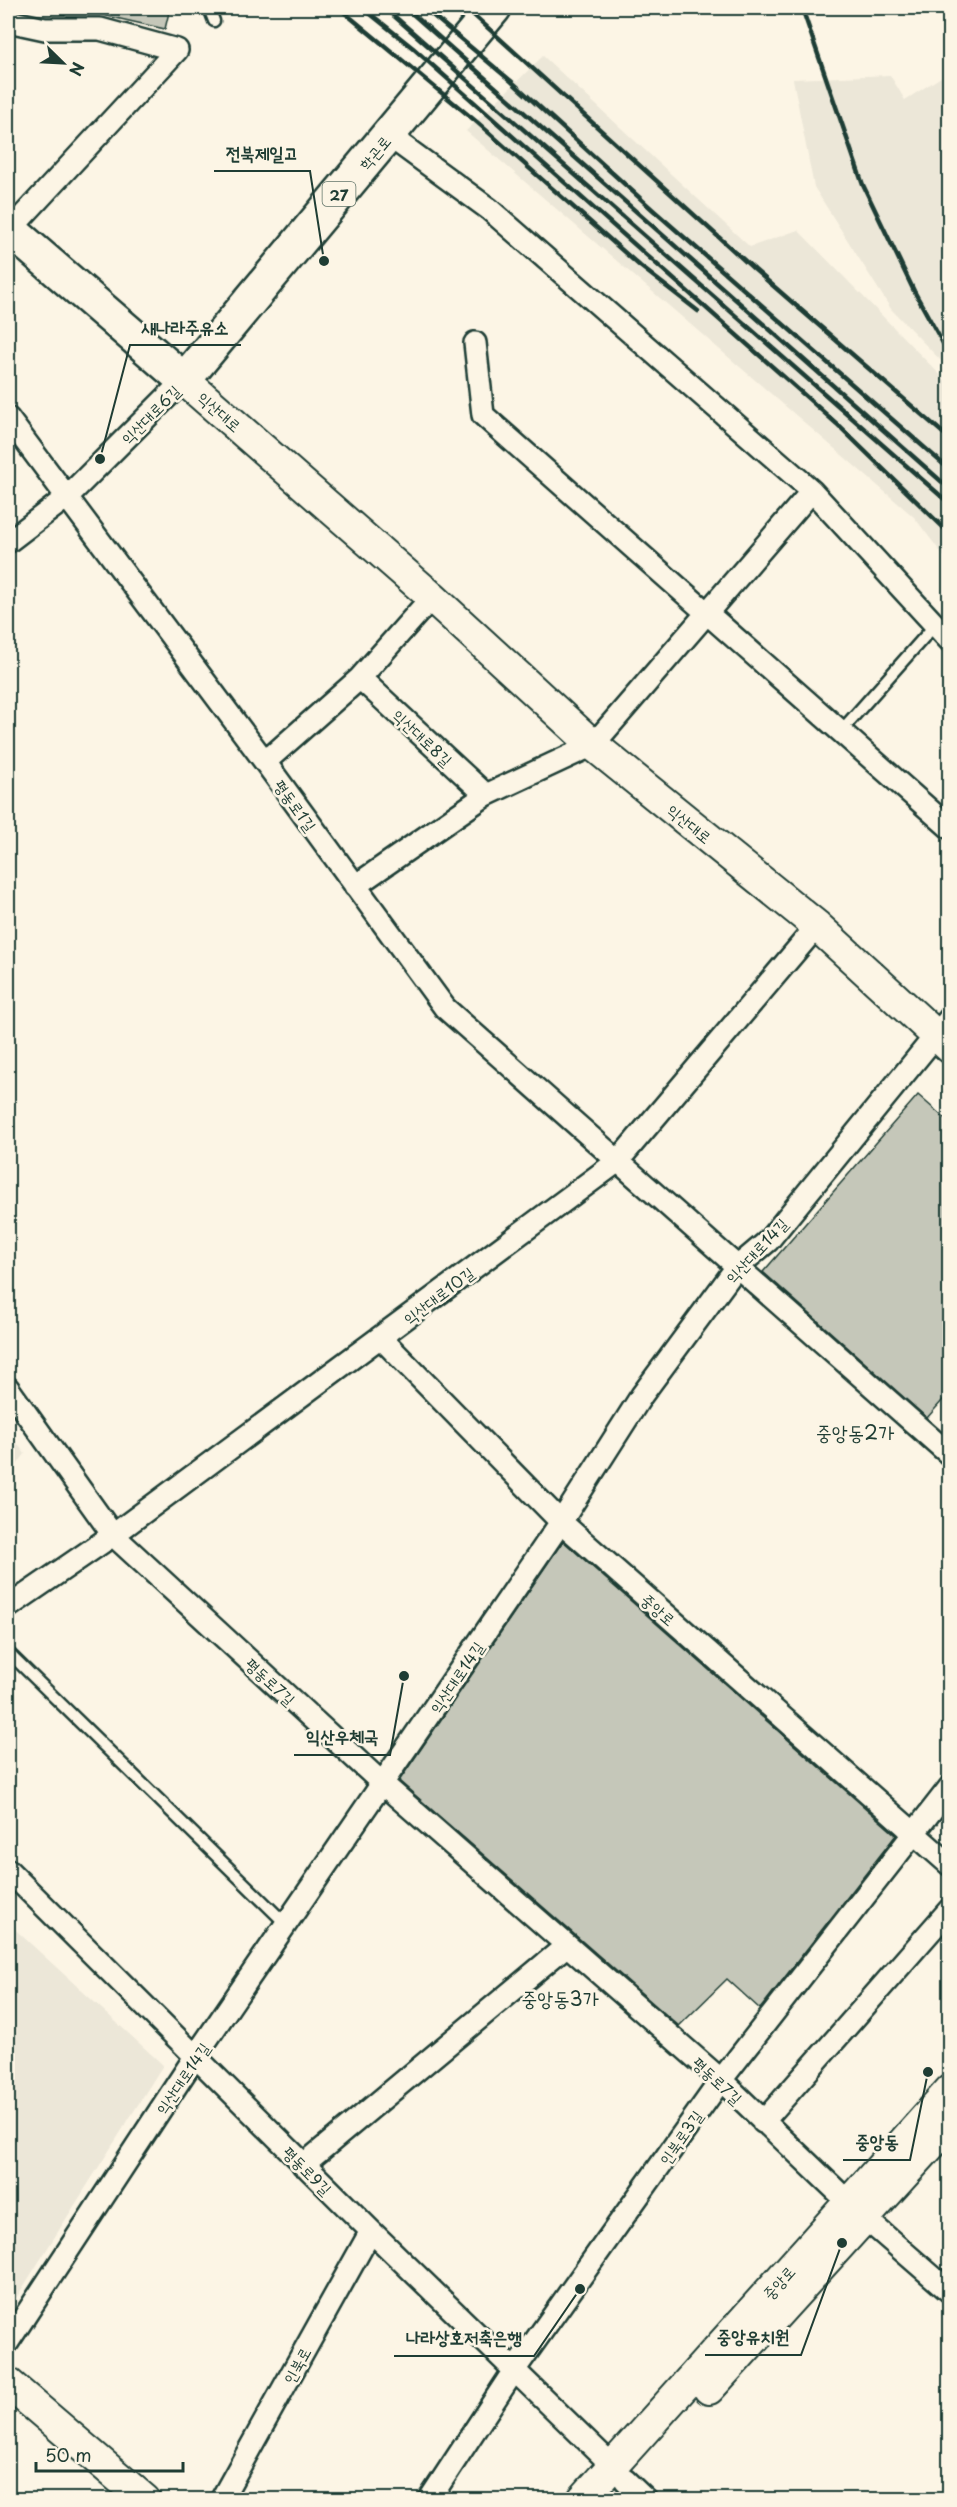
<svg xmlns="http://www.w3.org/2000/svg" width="957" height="2507" viewBox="0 0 957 2507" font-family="'Playpen Sans','Poor Story',sans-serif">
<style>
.built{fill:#ece7d8}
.building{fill:#c5c7b9;stroke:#1f3d34;stroke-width:1.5}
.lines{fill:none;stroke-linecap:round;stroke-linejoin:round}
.lane-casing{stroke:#1f3d34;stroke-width:15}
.street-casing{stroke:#1f3d34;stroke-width:26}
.secondary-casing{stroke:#1f3d34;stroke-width:34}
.primary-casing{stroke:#1f3d34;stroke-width:38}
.lane{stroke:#fcf5e5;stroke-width:10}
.street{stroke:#fcf5e5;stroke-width:21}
.secondary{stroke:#fcf5e5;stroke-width:30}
.primary{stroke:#fcf5e5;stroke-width:33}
.rail{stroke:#1f3d34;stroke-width:4.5}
.labels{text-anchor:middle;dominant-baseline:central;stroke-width:5;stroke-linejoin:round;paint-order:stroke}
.shield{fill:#fcf5e5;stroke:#617469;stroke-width:1.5}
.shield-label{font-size:15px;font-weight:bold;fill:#1f3d34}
.street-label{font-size:16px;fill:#1f3d34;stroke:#fcf5e5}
.quarter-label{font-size:20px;fill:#1f3d34;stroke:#fcf5e5}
.leader{fill:none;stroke:#1f3d34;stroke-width:2}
.callout-dot{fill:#1f3d34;stroke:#fcf5e5;stroke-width:2}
.callout-label{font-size:18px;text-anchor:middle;font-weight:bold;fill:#1f3d34;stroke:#fcf5e5;stroke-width:5;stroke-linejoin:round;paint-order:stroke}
</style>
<rect width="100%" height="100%" fill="#fcf5e5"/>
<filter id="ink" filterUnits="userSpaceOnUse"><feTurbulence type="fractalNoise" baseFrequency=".0167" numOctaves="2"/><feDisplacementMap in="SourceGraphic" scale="12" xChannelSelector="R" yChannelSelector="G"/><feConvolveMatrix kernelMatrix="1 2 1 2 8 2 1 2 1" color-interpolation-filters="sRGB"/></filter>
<g filter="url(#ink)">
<path class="built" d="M543,56L750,247L798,230L949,384V563L914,517L466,131Z
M949,72V369L891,309L814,187L793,79L890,75L905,100Z
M8,1431L25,1454L8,1477Z
M8,1923L163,2065L8,2311Z"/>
<path class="building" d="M98,8H170L165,29L98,14Z
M918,1095L950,1123V1392L927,1418L763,1272Z
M563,1541L896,1835L760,2009L727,1979L679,2026L399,1781Z"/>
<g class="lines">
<defs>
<path id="lane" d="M209,8L214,21
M840,732L935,625
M8,1652L287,1925"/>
<path id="street" d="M8,21L45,29H100L177,50L10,230
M388,135L489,209L812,491L950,641
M475,343L483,415L950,828
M8,418L265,762L445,1008L950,1455
M8,542L67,497L184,380
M360,678L486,795
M265,762L360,678L432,597
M355,886L486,795L593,745L812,491
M381,1338L561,1522L950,1865
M8,1388L113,1535L383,1784L721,2080L866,2219L950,2292
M8,1607L113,1535L618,1161L817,926
M8,1870L371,2231L613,2466
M763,2122L950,1909
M303,2165L566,1946
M8,2342L195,2057L561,1522L642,1395L736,1268L768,1241L950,1018
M625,2480L646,2500
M221,2500L371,2231
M429,2500L513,2372L721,2080L950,1787"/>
<path id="secondary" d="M184,380L432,597L593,745L817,926L950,1048
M8,2383L145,2500
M709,2389L950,2124
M582,2500L950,2090"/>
<path id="primary" d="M8,228L184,380L494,8"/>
</defs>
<use href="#lane" class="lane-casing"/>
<use href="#street" class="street-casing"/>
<use href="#secondary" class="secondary-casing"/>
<use href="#primary" class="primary-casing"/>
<use href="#lane" class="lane"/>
<use href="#street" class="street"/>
<use href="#secondary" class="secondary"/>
<use href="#primary" class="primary"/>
<path class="rail" d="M339,8L478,123L640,266L698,311
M363,8L413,48L837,424L950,534
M385,8L950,504
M406,8L950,489
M424,8L511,81L652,209L950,470
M466,8L755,270L950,439
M802,8L863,185L914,291L950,356"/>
</g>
</g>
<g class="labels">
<rect class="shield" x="322.5" y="182" width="33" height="24" rx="4.5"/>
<g class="shield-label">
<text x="339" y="194">27</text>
</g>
<g class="street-label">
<text transform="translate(374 152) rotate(-50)">학곤로</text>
<text transform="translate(220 411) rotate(41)">익산대로</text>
<text transform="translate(150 414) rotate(-45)">익산대로6길</text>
<text transform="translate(423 737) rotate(43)">익산대로8길</text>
<text transform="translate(296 805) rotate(54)">평동로1길</text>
<text transform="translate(690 823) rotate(39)">익산대로</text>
<text transform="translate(756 1250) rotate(-47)">익산대로14길</text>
<text transform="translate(438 1295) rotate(-37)">익산대로10길</text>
<text transform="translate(659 1609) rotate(41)">중앙로</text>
<text transform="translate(456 1677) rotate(-56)">익산대로14길</text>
<text transform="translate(271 1681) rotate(43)">평동로7길</text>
<text transform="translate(182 2078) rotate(-56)">익산대로14길</text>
<text transform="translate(718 2080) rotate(43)">평동로7길</text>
<text transform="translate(680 2137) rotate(-55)">인북로3길</text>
<text transform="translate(308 2170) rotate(45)">평동로9길</text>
<text transform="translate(778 2282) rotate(-48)">중앙로</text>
<text transform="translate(296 2365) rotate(-61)">인북로</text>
</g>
<g class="quarter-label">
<text x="855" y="1432">중앙동2가</text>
<text x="560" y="1998">중앙동3가</text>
</g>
</g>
<path class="leader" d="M324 261L310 171H214M100 459L130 345H241M404 1676L390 1755H294M928 2072L910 2160H843M842 2243L801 2355H705M580 2289L534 2356H394"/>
<g class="callout-dot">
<circle cx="324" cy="261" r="6"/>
<circle cx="100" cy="459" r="6"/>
<circle cx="404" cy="1676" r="6"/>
<circle cx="928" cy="2072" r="6"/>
<circle cx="842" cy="2243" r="6"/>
<circle cx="580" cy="2289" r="6"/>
</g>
<g class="callout-label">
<text x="262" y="160">전북제일고</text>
<text x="185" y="334">새나라주유소</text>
<text x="342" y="1743">익산우체국</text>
<text x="877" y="2148">중앙동</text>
<text x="753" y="2343">중앙유치원</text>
<text x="464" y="2344">나라상호저축은행</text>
</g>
<rect width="957" height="2507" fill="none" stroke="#fcf5e5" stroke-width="30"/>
<rect x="15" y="15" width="927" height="2477" fill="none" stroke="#1f3d34" stroke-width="2" filter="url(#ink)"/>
<g transform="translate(63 63) rotate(114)" stroke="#fcf5e5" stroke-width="4.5" paint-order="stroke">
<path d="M0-4.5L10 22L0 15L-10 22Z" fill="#1f3d34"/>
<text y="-9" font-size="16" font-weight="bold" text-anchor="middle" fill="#1f3d34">N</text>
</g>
<path d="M36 2462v9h147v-9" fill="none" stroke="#1f3d34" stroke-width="3"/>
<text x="45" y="2462" font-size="18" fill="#1f3d34" stroke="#fcf5e5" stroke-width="4.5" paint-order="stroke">50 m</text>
</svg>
